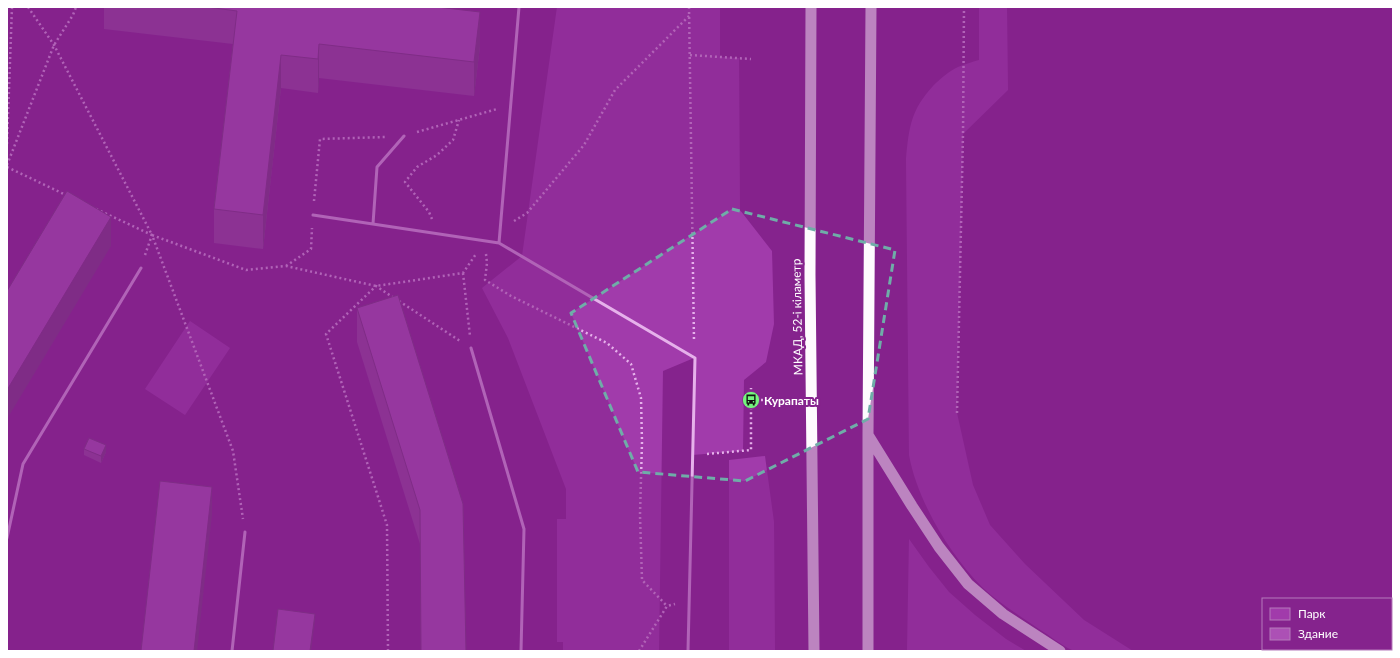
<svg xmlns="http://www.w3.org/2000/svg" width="1400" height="658" viewBox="0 0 1400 658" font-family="Lato,sans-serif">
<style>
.green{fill:#a13bab}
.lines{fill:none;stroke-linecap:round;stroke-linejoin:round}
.path{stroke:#e6b1eb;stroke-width:2.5;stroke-dasharray:2 3;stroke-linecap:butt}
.service{stroke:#e6b1eb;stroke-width:3}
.trunk{stroke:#fefafe;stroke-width:11}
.wall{fill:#94459c}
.shaded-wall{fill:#78387f}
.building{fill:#ac50b5;stroke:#78387f}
.marked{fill:none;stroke:#6fada8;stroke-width:3;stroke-dasharray:8 5;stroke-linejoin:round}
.labels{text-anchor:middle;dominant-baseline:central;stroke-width:4;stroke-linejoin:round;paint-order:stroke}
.street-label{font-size:12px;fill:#fff;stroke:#85238d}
.poi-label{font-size:12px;font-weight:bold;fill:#fff;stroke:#85238d;text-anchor:start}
</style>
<rect width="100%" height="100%" fill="#85238d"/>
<path class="green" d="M557,7H720V57L739,58L740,210L772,251L774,324L766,362L744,380L743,451L692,455L694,358L663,371L659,651H563V642H557V519H566V489L508,338L482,288L522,256Z
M979,7H1007L1008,90L963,134L957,413L973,485L990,525L1025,564L1084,620L1133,651C1122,651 1079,653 1072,650C1061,645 1049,635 1039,629C1020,616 999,603 982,587C950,555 917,500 909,455L906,159C909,127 911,110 933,86C940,79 949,71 958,67C965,64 972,62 979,60Z
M190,321L230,348L185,415L145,389Z
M765,456L774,522L775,651H729V460Z
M909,539L929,567L949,592L975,615L1006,639L1026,651H907Z"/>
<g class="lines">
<path class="path" d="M28,7L54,45L152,235L246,270L286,266L376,286L463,273L476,254
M689,7L694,341
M690,55L751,59
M417,132L497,109
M7,144L12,7
M7,165L54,45L73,15L76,7
M7,167L68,196
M314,201L320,139L385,137
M96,209L152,235L233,451L243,519
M432,219L429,212L405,182L417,167L437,155L453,140L459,120
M514,221L527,213L584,145L615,90L689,16
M486,254L487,263L485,280L511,296L607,343L631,364L641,398L642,442L640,515L642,580L667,606
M145,255L152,235
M286,266L311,249L312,228
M463,273L470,336
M399,301L460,341
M751,400H794
M957,413L963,134L964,7
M707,454L751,450V388
M388,651L387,525L326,334L376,286L394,298
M639,651L667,606L675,604"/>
<path class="service" d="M313,215L499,243L695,358L688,651
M373,224L377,167L404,136
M499,243L519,7
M471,348L524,529L521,651
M7,538L23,464L141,268
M232,651L245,532"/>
<path class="trunk" d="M811,7L810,275L814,651
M868,435L912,506L939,547L968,584L1003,614L1060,651
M868,651V434L871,7"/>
</g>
<path class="wall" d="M104,7H437L480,46L474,96L319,78L318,93L281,88L263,249L214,243V209L233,44L104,29Z
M357,308L466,651H421L420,544L357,342Z
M84,449L106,452L101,463L84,455Z"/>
<path class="shaded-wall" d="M480,12V46L474,96V62Z
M319,44V78L318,93V59Z
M281,55V88L263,249V215Z
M111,217V246L7,419V390Z
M106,445V452L101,463V456Z
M212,487V515L197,651H194Z
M315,614V620L311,651H310Z"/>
<path class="building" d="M207,7H437L480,12L474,62L319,44L318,59L281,55L263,215L214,209L237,11Z
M67,191L111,217L7,390V291Z
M398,295L463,504L466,651H421L420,510L357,308Z
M89,438L106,445L101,456L84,449Z
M160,481L212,487L194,651H141Z
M278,609L315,614L310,651H273Z"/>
<path d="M0 0H1400V658H0ZM732,209L895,250L868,419L745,481L638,472L571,313Z" fill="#85238d" fill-opacity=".55" fill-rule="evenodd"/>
<path class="marked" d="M732,209L895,250L868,419L745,481L638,472L571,313Z"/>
<defs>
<symbol id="bus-disc" viewBox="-11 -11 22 22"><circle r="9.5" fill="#74f67e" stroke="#85238d"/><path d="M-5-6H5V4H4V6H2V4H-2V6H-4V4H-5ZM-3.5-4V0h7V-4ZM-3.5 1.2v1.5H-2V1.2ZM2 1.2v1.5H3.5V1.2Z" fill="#111"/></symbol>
</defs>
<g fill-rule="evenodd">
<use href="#bus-disc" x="741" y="390" width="20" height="20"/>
</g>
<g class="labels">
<g class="street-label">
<text transform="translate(797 317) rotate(-91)">МКАД, 52-і кіламетр</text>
</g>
<g class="poi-label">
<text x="764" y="400">Курапаты</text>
</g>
</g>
<rect width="1400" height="658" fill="none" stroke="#ffffff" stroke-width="16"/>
<rect x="1262" y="598" width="130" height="52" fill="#85238d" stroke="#b67bbb"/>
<rect x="1270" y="608" width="20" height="12" fill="#a13bab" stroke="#b67bbb"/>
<text x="1298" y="618" font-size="12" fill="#ffffff">Парк</text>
<rect x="1270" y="628" width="20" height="12" fill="#ac50b5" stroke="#b67bbb"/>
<text x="1298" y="638" font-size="12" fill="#ffffff">Здание</text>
</svg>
